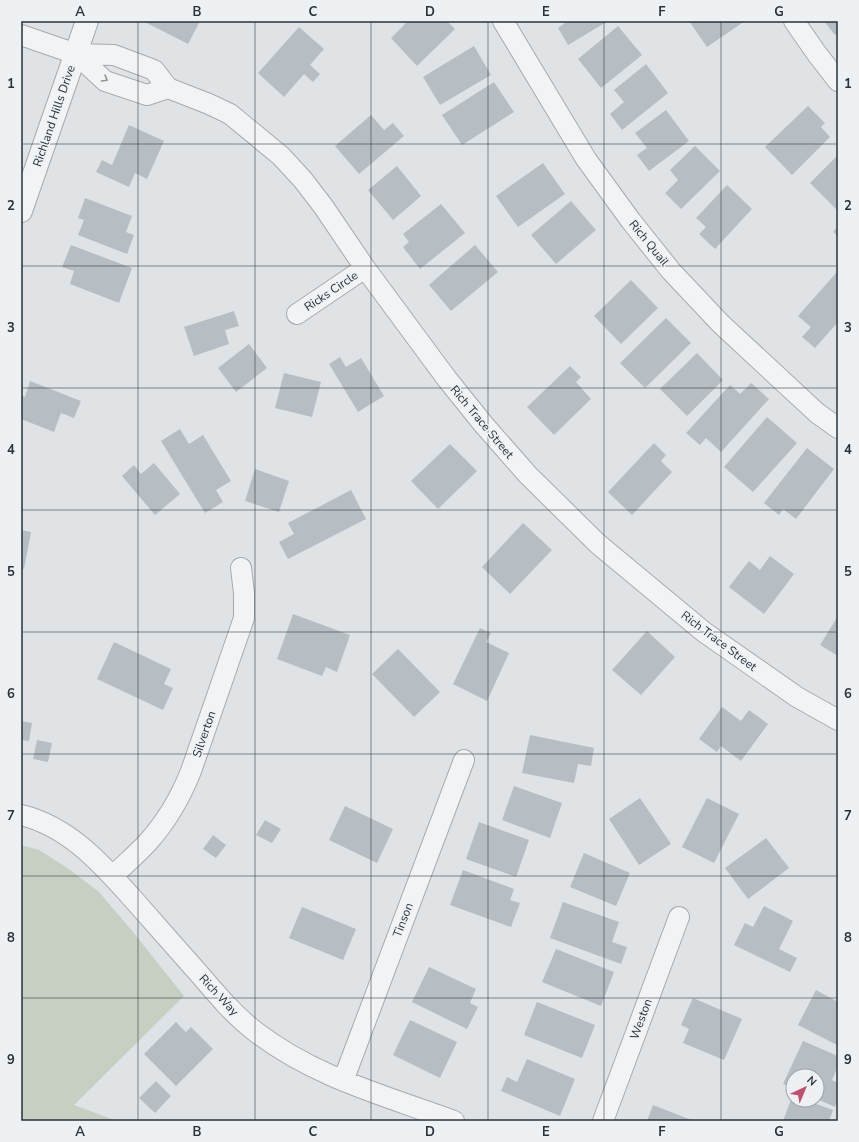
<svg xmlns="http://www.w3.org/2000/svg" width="859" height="1142" viewBox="0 0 859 1142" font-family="'Nunito Sans',sans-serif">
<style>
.green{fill:#c6cfc1}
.building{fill:#b6bdc3}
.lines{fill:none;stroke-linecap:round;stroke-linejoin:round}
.minor-casing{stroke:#a5abb0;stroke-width:22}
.tertiary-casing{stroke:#a5abb0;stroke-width:24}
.minor{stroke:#f1f3f5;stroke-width:20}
.tertiary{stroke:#f1f3f5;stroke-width:22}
.oneway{stroke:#8d9398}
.grid{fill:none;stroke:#29333c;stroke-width:1;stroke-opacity:0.55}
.labels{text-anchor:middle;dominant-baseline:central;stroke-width:3;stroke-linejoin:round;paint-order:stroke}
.street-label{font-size:12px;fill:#29333c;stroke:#eef1f4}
.neatline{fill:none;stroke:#29333c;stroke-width:1.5}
.grid-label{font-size:13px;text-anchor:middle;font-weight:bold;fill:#29333c}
</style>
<rect width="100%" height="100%" fill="#dfe3e6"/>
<path class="green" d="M21,845L39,850L69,869L99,892L133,932L184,996L74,1105L117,1121H21Z"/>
<path class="building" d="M143,21H200L188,44Z
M408,21H447L455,29L417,66L391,38Z
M564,21H608L568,45L558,28L565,23Z
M689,21H745L707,47Z
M824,21H838V33L835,35Z
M618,26L642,55L601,88L578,59Z
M299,27L324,49L310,65L320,74L313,82L304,74L284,97L258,73Z
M474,46L491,75L440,105L423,77Z
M646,64L668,93L622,130L610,114L624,102L614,90Z
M494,82L514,112L462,145L442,115Z
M808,106L825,123L821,127L830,137L792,175L765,147Z
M666,110L689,141L649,171L637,155L647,148L635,133Z
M371,115L384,130L393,123L404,136L359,174L335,146Z
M129,125L164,141L147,179L135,173L129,187L96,172L102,160L112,165Z
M695,146L720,171L681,209L665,193L678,180L670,170Z
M838,155V211L810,183Z
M543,163L565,194L518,227L496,196Z
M397,166L421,196L393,220L368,190Z
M727,185L752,209L715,249L699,234L706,227L696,218Z
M85,198L132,216L126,232L134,235L127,254L78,235L84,220L78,218Z
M571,201L596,230L556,264L531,235Z
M441,204L465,233L420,269L403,247L409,242L403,234Z
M838,226V236L833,232Z
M71,245L132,268L119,303L70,284L74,271L62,267Z
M475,245L498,272L451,311L429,285Z
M837,272L838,273V322L815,348L802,337L811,327L798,316Z
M631,280L658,308L621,344L594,316Z
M234,311L239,326L225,330L229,344L194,356L184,327Z
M666,318L691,343L645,388L620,363Z
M249,344L267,368L236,392L218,368Z
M697,353L723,380L687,416L660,389Z
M340,357L346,367L361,358L384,396L358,412L329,364Z
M570,366L581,377L576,382L591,399L554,435L527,407Z
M284,373L321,382L312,417L275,408Z
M30,381L81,401L74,418L61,413L54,432L21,419V395L25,397Z
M751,383L769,399L721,452L706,438L700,445L686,433L730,385L740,394Z
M767,417L797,443L753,492L724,467Z
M180,429L189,444L203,435L231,481L216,490L223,502L205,513L161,441Z
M654,443L666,455L661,461L672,472L632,515L608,492Z
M450,444L477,471L438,509L411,481Z
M807,448L834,469L796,519L783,509L779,515L764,503Z
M154,463L180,494L155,515L122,476L134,465L141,474Z
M255,469L289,481L279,512L245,501Z
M351,490L366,519L288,559L279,542L294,534L288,523Z
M523,523L552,550L510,594L482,567Z
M21,530L31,532L24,569L21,568Z
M770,556L794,574L764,614L729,587L749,561L760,570Z
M293,614L350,635L337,672L326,667L322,676L277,659Z
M838,616V656L820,645Z
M480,628L491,633L486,642L509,653L487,701L453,684Z
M647,631L675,657L641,695L612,670Z
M114,642L171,669L164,684L173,688L163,710L97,679Z
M398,649L440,692L414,717L372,674Z
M722,707L741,721L749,710L768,724L741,761L721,746L717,752L699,739Z
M21,721L32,723L29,741L21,740Z
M530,735L594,748L591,766L578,764L574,783L522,773Z
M37,740L52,743L48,762L33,759Z
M514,786L562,803L550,838L502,820Z
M640,798L671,844L639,865L609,819Z
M707,798L739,814L714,863L682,847Z
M345,806L393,829L377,863L329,840Z
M265,820L281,829L272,843L256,835Z
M479,822L529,840L516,877L466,859Z
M213,835L226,845L216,858L203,849Z
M766,838L789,868L748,899L725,868Z
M584,853L630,873L616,906L570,887Z
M463,870L514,889L510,900L520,903L511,927L450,905Z
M563,902L619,922L612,942L627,947L621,964L550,938Z
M764,906L793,921L779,949L797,958L790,972L734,945L745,923L753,927Z
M302,907L356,929L343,960L289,938Z
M556,949L614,972L601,1006L542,982Z
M429,967L476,989L470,1003L478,1007L467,1029L412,1002Z
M816,990L838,1002V1043L837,1045L798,1025Z
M693,998L742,1019L724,1060L683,1043L689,1029L681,1025Z
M537,1002L595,1025L582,1058L524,1035Z
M410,1020L457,1042L440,1078L393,1055Z
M176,1022L186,1032L191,1027L213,1049L176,1086L144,1054Z
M803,1041L838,1056V1066L832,1080L838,1083V1100L835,1107L817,1099V1076H793V1088L783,1084Z
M527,1059L575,1079L560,1116L501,1091L507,1077L517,1082Z
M156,1081L171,1096L155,1113L139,1098Z
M793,1094V1100H805L833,1110L829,1121H783Z
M653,1105L694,1121H647Z"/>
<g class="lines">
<defs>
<path id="minor" d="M503,21L586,159L631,221L671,271L721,324L817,413L838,428
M794,21L817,54L838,81
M21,35L76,54L114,55L154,70L168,88L209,104L230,114L281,156L303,180L323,206L365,268L447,379L484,425L528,475L598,544L704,632L797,697L838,720
M76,54L105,81L147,95L168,88
M297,314L365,268
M21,815C68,826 102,864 133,899C156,925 178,950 201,976C218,996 235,1016 256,1032C314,1077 386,1096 454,1121
M113,876C124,865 137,854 148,842C167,821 181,796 191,771L244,618V593L241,568
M343,1081L464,760
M603,1121L679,917"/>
<path id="tertiary" d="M21,211L87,21"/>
</defs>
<use href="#minor" class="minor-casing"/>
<use href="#tertiary" class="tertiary-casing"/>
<use href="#minor" class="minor"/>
<use href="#tertiary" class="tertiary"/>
</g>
<defs><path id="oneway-chevron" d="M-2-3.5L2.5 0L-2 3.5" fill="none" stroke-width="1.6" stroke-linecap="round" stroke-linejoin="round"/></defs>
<use class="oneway" href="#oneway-chevron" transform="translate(105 79) rotate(31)"/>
<path class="grid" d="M138,21V1121M255,21V1121M371,21V1121M488,21V1121M604,21V1121M721,21V1121M21,144H838M21,266H838M21,388H838M21,510H838M21,632H838M21,754H838M21,876H838M21,998H838"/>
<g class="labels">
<g class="street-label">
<text transform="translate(54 116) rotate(-71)">Richland Hills Drive</text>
<text transform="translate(649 243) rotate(51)">Rich Quail</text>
<text transform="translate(331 291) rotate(-34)">Ricks Circle</text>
<text transform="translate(482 422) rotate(50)">Rich Trace Street</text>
<text transform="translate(719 641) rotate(37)">Rich Trace Street</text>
<text transform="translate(204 734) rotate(-71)">Silverton</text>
<text transform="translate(403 920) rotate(-69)">Tinson</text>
<text transform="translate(219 995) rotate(47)">Rich Way</text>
<text transform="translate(641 1019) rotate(-70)">Weston</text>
</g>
</g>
<rect width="859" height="1142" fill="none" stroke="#eef1f4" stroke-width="44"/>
<g transform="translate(805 1088) rotate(44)"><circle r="19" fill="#eef1f4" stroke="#9fa5aa"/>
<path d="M0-3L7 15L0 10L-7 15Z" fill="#c04f70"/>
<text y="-6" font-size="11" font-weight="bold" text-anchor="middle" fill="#29333c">N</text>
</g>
<rect x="22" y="22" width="815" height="1098" class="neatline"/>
<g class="grid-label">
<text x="80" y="16">A</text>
<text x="197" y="16">B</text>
<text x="313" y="16">C</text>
<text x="430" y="16">D</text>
<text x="546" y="16">E</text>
<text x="662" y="16">F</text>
<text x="779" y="16">G</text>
<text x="11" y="88">1</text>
<text x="848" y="88">1</text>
<text x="11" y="210">2</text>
<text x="848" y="210">2</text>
<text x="11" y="332">3</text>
<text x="848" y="332">3</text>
<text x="11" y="454">4</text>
<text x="848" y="454">4</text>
<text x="11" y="576">5</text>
<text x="848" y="576">5</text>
<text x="11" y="698">6</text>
<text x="848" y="698">6</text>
<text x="11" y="820">7</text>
<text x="848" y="820">7</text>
<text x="11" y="942">8</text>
<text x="848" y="942">8</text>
<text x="11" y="1064">9</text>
<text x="848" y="1064">9</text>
<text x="80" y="1136">A</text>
<text x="197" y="1136">B</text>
<text x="313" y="1136">C</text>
<text x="430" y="1136">D</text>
<text x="546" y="1136">E</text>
<text x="662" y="1136">F</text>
<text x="779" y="1136">G</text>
</g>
</svg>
